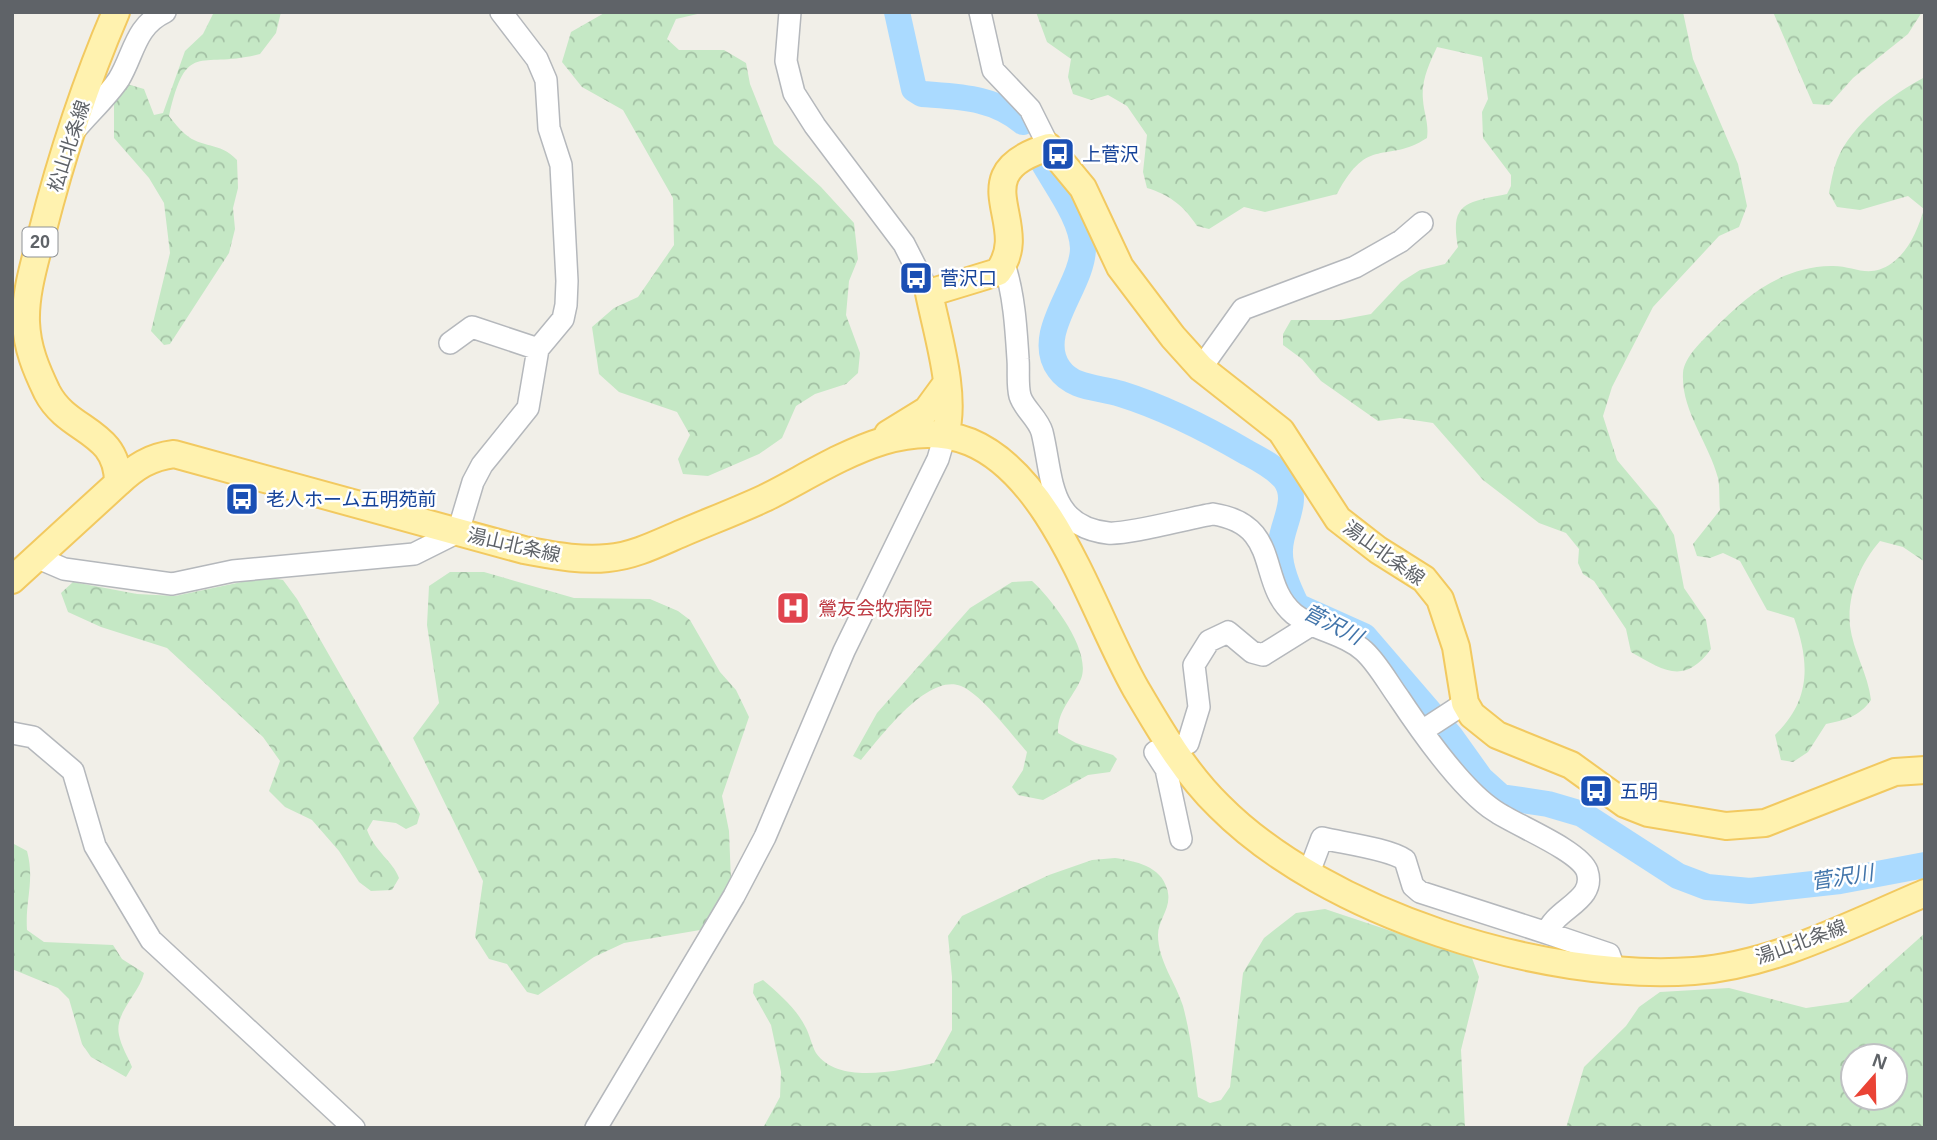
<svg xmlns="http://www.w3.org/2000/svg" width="1937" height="1140" viewBox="0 0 1937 1140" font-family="Arial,'Noto Sans JP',sans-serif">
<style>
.forest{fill:url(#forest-crowns);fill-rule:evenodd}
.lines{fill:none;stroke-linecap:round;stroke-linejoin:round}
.river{stroke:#aadaff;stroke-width:26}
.minor-casing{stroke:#b5b8bc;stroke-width:24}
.major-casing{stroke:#f2c960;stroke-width:30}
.minor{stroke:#fff;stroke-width:21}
.major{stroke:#fff2af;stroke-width:26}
.labels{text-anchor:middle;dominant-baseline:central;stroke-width:5;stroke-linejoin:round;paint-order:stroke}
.shield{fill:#fff;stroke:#8f9295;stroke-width:2}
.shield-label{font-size:18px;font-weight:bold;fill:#5f6368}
.street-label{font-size:19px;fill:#5f6368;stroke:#fff}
.transit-label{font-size:19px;fill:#164399;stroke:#fff;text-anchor:start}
.health-label{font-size:19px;fill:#be3a42;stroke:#fff;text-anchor:start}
.water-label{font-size:21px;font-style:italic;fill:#4174aa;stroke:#fff}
</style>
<defs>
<pattern id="forest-crowns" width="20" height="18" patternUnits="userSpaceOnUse" patternTransform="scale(1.75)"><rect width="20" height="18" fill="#c5e8c5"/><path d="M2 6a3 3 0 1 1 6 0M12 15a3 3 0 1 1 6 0" fill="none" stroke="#a3c0a4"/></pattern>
</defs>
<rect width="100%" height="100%" fill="#f1efe8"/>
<path class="forest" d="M214,12H281L276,33L260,54C199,70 187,38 169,116C174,122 179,129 185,134C202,149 219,141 237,160L238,188L233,208L235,229L229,253L170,344L164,345L151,331L170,253L164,203L149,178L114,138V96L127,84L144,89L154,115L163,113L185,51L203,34Z
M606,12H706L676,19L667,39L679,50H724L746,63L750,84L774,144L821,187L854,223L858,259L849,281L846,315L860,353L858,373L846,384L815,394L796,406L782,438L759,454L708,476L683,474L678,459L690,435L677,412L619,392L599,374L592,327L614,308L638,297L674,245L673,198L623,110L582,87L562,62L571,32Z
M1036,12H1683L1693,59L1738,164L1747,206L1739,227L1719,236L1653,307L1612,387L1603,416L1617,460L1658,509L1674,535L1684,588L1706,620L1711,649C1684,686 1663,670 1631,652L1626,629L1594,581L1583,574L1578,563L1579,549L1566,533L1539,523L1483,480L1433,423L1400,418L1378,421L1321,381L1302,359L1283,345V334L1291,320H1339L1371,314L1401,282L1420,270L1445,264L1458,247C1449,201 1469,202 1507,194L1511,186V175L1483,138L1482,112L1488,99L1482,57L1437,47C1429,64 1421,81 1423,100C1424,114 1429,123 1427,138C1385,165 1369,134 1337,194L1265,212L1244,207L1209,229L1197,226C1184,206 1170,195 1147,188L1143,172L1147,135L1127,106L1108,95L1091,100L1073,94L1068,77L1071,59L1047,42Z
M1773,12H1922L1908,34L1853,78L1829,105L1813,104Z
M1925,77V562L1903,547L1880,541C1860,564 1847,595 1850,626C1853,651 1868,674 1871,700C1859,717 1845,720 1826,724L1808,752L1793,762L1781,760L1775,735C1811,700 1810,663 1794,618L1767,610L1740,561L1723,553L1710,558L1697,556L1693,544L1720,510C1719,500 1720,488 1718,478C1709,443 1681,411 1683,373C1684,357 1703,340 1713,330C1746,296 1781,267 1831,266C1854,265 1868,280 1892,263C1909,251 1918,229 1924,209L1908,196L1860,210L1837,207L1829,193C1831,182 1833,170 1837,160C1852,124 1891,95 1925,77Z
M450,572H484L574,598L650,599L678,611L690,620L720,672L736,690L749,717L722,796L729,831L731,881L723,903L700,930L624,943L594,957L538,995L527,992L507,964L489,959L475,937L483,881L413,738L439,703L427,625L429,586Z
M266,577L283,580L297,599L420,814L417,824L406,829L396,823L373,820L367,830C376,853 392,860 399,878L392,890L371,891L359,882L339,851L312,820L285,807L269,791L280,761L263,737L167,648L101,627L68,612L61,593L73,582L137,594L175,596Z
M1032,581C1052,599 1092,651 1081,679C1072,699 1057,711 1058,733L1076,743L1113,755L1117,759L1110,772L1088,775L1043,800L1018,795L1012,787L1023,770L1027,752C1012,735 981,694 961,686C927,673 881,737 861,760L853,756L877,713L970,608L1012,582Z
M14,844L27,851C35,881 25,900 27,930L44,942L113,945L122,959L144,973C139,994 114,1013 119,1035C121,1046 128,1057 132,1067L126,1077L91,1057L82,1044L69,999L58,988L12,969Z
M1115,858C1135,861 1161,866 1167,889C1173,907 1158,919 1158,935C1158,961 1176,983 1183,1006C1191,1036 1194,1066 1198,1097L1210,1103L1221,1100L1230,1087L1243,973L1264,938L1296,913L1325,909L1472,958L1479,977L1461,1050L1465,1128H763L780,1097L781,1072L771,1025L753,993L754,984L763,980C778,993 797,1009 806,1028C810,1036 812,1046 816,1053C839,1086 901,1070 934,1063L952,1030V977L948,936L962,916L1049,875L1092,860Z
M1925,933V1128H1566L1584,1067L1626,1026L1639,1007L1660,992L1729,988L1806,1008L1848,1002ZM1853,1056H1895V1098H1853Z"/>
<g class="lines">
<path class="river" d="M897,12L914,89L922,94C960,97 993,97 1023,122
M1043,162C1057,187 1082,219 1083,248C1083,286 1033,333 1059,369C1073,389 1099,387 1121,394C1166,408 1205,428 1246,452C1259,459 1275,467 1285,479C1301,501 1280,526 1280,550C1279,568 1289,590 1297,606L1364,636L1451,737L1481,779L1501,797L1548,804L1582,814L1678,876L1707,887L1750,891L1840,881L1925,865"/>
<defs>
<path id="minor" d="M790,12L786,61L794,93L815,126L904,244L929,293
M980,12L993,70L1030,109L1049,147
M75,130C89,113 107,97 119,79C134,54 135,26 165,12
M1004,264C1014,294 1016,327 1018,359C1019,370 1017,385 1020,396C1024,409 1038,418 1042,432C1053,476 1047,526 1108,533C1127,535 1189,518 1213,514C1283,525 1256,582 1294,614C1315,631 1344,633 1364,651C1378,664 1388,683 1399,698C1421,731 1462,790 1495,811C1515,825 1579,850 1587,871C1597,901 1555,908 1547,933L1609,954L1615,971
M450,343L472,327L538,349
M1201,368L1243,309L1355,267L1401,241L1422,223
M36,557L64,569L172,584L233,571L414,554L458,532L473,482L482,465L528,408L538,349L563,319L566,305L567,281L561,165L549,128L546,80L537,59L501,12
M1422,731L1465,703
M12,733L33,737L73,771L95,846L151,940L354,1128
M1181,839L1166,769L1155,752L1188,743L1199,707L1194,665L1209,641L1228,632L1252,652L1263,655L1311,625
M1308,875L1322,838C1343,843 1390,849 1405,860L1413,886L1420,892L1547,933
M596,1128L734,896L765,837L844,651L938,459L945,435"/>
<path id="major" d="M888,434L927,410L946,384
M945,435C957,396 937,333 929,293L998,272C1035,224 958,174 1049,147L1083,188L1120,267L1173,337L1201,368L1281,431L1338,519L1378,550L1424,579L1440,599L1456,647L1465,703L1472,715L1497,735L1571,765L1625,804L1648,813L1726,826L1765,823L1895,772L1925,770
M118,483C135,467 150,457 174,454L524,550C552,555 579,561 608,558C633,556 657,544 680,534C708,522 737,511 765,498C826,468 899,413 970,442C1054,477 1093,614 1136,689C1160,730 1185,773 1219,806C1326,914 1544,982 1694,971C1775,965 1851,924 1925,893
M12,580L118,483C118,429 68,433 47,392C36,369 27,348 26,322C25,292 35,262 42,233C61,158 85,84 116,12"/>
</defs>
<use href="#minor" class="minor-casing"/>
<use href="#major" class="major-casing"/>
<use href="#minor" class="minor"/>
<use href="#major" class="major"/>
</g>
<defs>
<symbol id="bus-square" viewBox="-11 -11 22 22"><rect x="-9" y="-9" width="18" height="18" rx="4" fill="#1a4fb4" stroke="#fff"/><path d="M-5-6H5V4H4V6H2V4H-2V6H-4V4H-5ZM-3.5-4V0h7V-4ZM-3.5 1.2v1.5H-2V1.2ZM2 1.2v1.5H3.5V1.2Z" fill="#fff"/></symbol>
<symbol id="hospital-square" viewBox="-11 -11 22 22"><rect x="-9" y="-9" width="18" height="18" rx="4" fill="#e0444e" stroke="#fff"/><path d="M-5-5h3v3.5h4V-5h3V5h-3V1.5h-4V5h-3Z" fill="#fff"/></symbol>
</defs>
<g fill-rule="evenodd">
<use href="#bus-square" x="1039" y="135" width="38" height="38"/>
<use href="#bus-square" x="897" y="259" width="38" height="38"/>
<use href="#bus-square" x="223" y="480" width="38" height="38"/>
<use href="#hospital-square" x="774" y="589" width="38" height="38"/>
<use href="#bus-square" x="1577" y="772" width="38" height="38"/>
</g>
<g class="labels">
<rect class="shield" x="22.5" y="227.5" width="35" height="29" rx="5"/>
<g class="shield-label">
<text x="40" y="242">20</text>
</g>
<g class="street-label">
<text transform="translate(69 146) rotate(-72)">松山北条線</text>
<text transform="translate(514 545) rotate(13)">湯山北条線</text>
<text transform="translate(1384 553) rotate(36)">湯山北条線</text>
<text transform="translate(1801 942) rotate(-20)">湯山北条線</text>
</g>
<g class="transit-label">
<text x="1082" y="154">上菅沢</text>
<text x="940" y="278">菅沢口</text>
<text x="266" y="499">老人ホーム五明苑前</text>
<text x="1620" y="791">五明</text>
</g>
<g class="health-label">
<text x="818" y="608">鶯友会牧病院</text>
</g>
<g class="water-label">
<text transform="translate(1333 624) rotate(27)">菅沢川</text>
<text transform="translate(1842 877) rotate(-9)">菅沢川</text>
</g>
</g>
<rect width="1937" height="1140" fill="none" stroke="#5f6368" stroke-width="28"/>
<g transform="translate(1874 1077) rotate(20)"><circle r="33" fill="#ffffff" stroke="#bfc1c3" stroke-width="2"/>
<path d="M0-5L12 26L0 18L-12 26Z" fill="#ea4335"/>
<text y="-10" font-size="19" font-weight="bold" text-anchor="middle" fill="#5f6368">N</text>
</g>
</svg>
